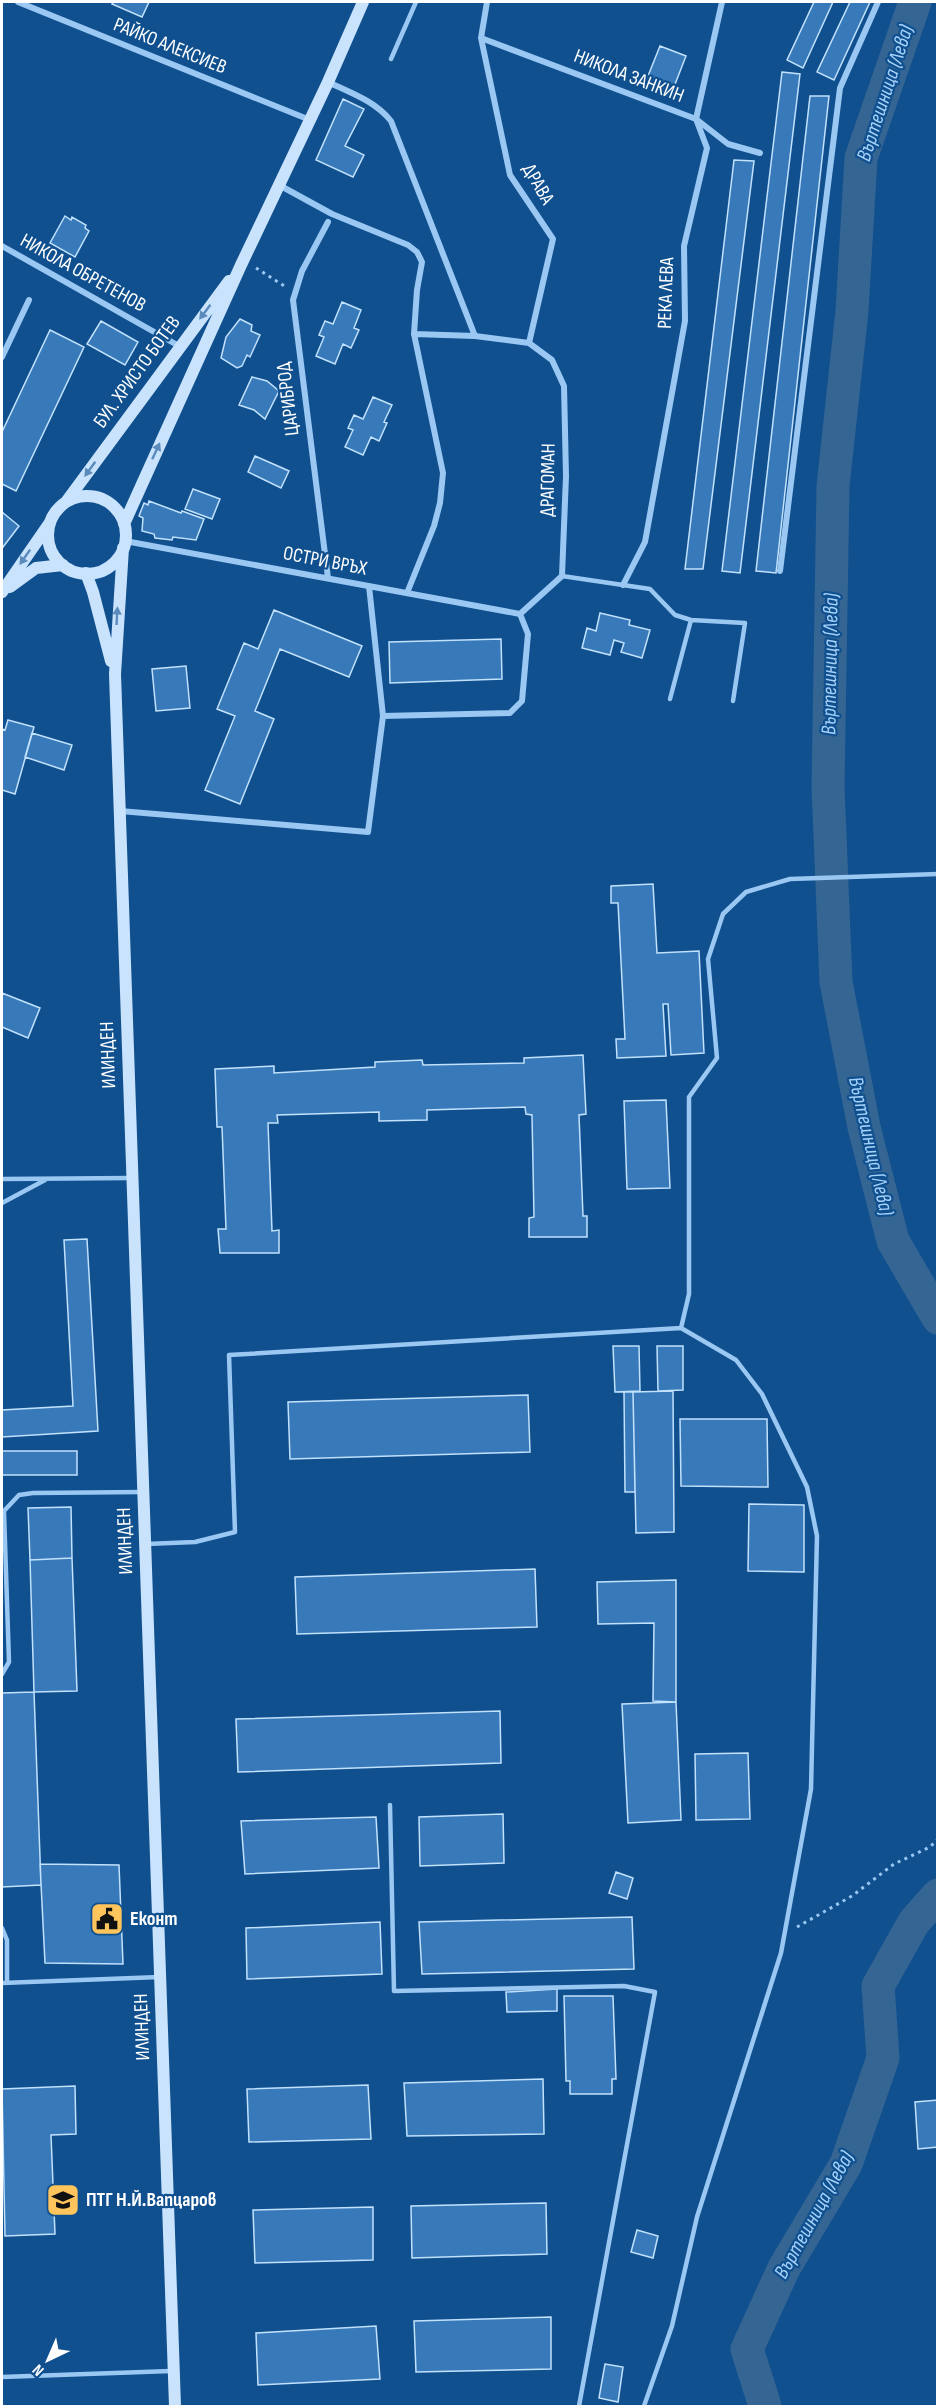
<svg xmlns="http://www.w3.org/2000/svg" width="939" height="2408" viewBox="0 0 939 2408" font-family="'Sofia Sans Condensed',sans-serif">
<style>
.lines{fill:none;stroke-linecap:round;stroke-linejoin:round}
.river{stroke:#356593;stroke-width:33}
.building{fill:#387ab9;stroke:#c1e1fd;stroke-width:1.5}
.path{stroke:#9ac8f3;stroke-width:3;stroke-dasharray:3 4.5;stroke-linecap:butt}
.lane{stroke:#9ac8f3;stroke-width:4.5}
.street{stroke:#9ac8f3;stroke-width:6}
.secondary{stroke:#c9e3fd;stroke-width:12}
.oneway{fill:#5a8bbb}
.labels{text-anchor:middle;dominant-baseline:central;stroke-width:4.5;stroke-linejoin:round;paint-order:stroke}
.street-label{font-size:20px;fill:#fff;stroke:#10508f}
.poi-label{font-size:20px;font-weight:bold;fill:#fff;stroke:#10508f;text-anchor:start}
.water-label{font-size:21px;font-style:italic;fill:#a5d2fa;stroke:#10508f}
</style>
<rect width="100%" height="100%" fill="#10508f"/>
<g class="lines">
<path class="river" d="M915,2L861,158L852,311L833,486L828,787L836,982L864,1127L893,1241L938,1318
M765,2406L747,2349L784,2268L846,2164L883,2058L878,1986L914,1922L938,1895"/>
</g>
<path class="building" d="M114,2H149L142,17L112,4Z
M814,2H833L803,68L787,60Z
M850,2H870L834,80L817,72Z
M660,46L686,56L672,92L646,81Z
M782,72L800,74L740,573L722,571Z
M810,96H829L776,573L756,571Z
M343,99L364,109L345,146L364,155L353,177L316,160Z
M734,160L754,161L703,569H685Z
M65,216L71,220L72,217L86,225L85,228L89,231L75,257L50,243Z
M342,302L361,310L354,328L359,330L351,348L343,344L335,364L316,356L324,337L319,335L325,321L333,324Z
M240,319L252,325L251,331L260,335L250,357L247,355L242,366L237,368L221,358L226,337Z
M101,321L138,342L125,365L87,344Z
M50,330L84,347L16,491L2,484V432Z
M252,377L267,381L279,391L265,419L254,410L239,405Z
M373,397L392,405L384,422L387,423L379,441L371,437L363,455L345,447L353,430L348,428L354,415L363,419Z
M255,456L289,471L281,488L248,472Z
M193,489L220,499L212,519L185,509Z
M149,501L181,513L182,511L204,519L196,540L173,537L172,540L155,538L154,534L142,531L143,518L139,516L144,503L148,505Z
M2,512L19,526L3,547L2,546Z
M274,610L362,646L349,677L280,649L255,711L274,719L240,804L205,790L235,716L217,709L244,643L258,649Z
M600,613L630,620L629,625L650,630L642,658L621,652L624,643L614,640L610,655L582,648L587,628L596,631Z
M501,639L502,679L390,683L389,642Z
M186,666L190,708L156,711L152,669Z
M8,720L34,727L15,794L2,790V729L5,730Z
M32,733L72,745L64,770L25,757Z
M653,884L657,953L699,951L704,1053L671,1055L668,1004H663L666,1056L617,1058L616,1039H625L618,903H611V886Z
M2,993L40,1008L28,1038L2,1027Z
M583,1055L586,1114L579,1115L583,1216H587V1237H529V1218L534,1217L532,1115L526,1114L525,1107L427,1110V1120L379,1121V1112L277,1115L278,1123H268L272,1231L279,1230V1253H220L218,1229H226L222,1127H217L215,1069L274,1066V1073L375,1067V1062L422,1060L423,1065L524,1063V1058Z
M666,1100L670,1188L627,1189L624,1101Z
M87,1239L98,1431L2,1437V1410L73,1406L64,1240Z
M613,1346H639L640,1391L615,1392Z
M657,1346H683V1390L658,1391Z
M673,1391L674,1532L636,1533L633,1392Z
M624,1392H633L635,1492H625Z
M528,1395L530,1452L290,1459L288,1402Z
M680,1419H767L768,1487L681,1486Z
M2,1451H77V1475H2Z
M749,1504L804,1505V1572L748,1571Z
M71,1507L72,1558L30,1560L28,1508Z
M72,1558L77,1691L34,1692L30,1560Z
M535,1569L537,1627L297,1634L295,1577Z
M676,1580V1702L653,1701L654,1623L598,1624L597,1582Z
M34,1692L41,1885L2,1887V1693Z
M676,1702L681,1820L628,1823L622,1704Z
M500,1711L501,1763L238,1772L236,1719Z
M748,1753L750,1819L696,1820L695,1754Z
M503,1814L504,1863L420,1866L419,1817Z
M376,1817L379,1868L245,1874L241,1821Z
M40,1864L119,1865L123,1964L45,1963Z
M616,1872L633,1878L627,1899L609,1893Z
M632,1917L634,1969L422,1974L419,1922Z
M380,1922L382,1974L247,1979L246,1928Z
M557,1989V2011L507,2012L506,1992Z
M564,1996H613L616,2079H612V2094H570V2081H566Z
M543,2079L544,2134L407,2136L404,2083Z
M368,2085L371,2139L249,2142L247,2089Z
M75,2086L76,2134L51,2135L55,2234L5,2236L2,2089Z
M938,2100V2147L918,2149L915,2102Z
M546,2203L547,2254L412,2258L411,2206Z
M373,2207V2260L255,2263L253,2210Z
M637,2230L658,2236L653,2258L631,2252Z
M551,2317V2369L416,2372L414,2321Z
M376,2326L380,2379L258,2385L256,2333Z
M605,2364L623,2367L618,2402L599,2398Z"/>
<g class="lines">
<path class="path" d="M256,268L286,287
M797,1927L852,1896L894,1864L930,1847L938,1839"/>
<path class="lane" d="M391,59L416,2
M562,576L650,589L675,615L691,620L745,623L733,701
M670,699L691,620
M2,1179L132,1178
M2,1203L45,1180
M3,1512L19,1495L33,1493L143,1492
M146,1544L195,1542L235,1532L229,1355L681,1328L689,1294V1097L717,1058L708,959L723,914L746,892L790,879L938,874
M2,1674L9,1662L4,1512
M390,1805L394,1991L624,1986L655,1992L579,2406
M2,1928L7,1940V1983
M2,1983L160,1977
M2,2377L171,2371
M644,2406L672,2326L697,2217L781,1953L811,1789L817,1536L807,1487L762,1394L736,1360L681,1328"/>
<path class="street" d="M18,2L310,120
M487,2L481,38L510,175L553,239L529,343
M481,38L696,119L728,144L760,153
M328,82C351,93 375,101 391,121L475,336
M279,185L332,214L408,245L417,252L422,262L417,290L414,334L475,336L529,343L552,360L564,386L566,476L562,576L520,614
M328,222L302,271L293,300L328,578
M2,246L179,346
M2,357L29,300
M125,541L520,614
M780,571L840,88L878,2
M623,585L645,542L685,321L684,246L707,148L696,119L722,2
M369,586L383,716
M407,593L434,526L440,503L443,473L414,334
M120,811L368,832L383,716L510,713L522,701L528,634L520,614"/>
<path class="secondary" d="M48 535a39 39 0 1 1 78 0a39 39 0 1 1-78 0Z
M66,502L229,281
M124,524L241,265L328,82L363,2
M123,548L115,674L175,2406
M86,573L93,592L111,661
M10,587L36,568L63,565
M2,592L49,524"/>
</g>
<defs><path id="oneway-solid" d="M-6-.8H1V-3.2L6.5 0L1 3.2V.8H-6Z" transform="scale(1.5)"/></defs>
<g class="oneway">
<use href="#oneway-solid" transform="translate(205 312) rotate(127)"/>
<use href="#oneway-solid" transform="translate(156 451) rotate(-65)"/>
<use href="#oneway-solid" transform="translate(90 469) rotate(126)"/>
<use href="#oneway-solid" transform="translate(25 557) rotate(125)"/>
<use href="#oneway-solid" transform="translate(117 616) rotate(-87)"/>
</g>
<defs>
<symbol id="civic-square" viewBox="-11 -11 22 22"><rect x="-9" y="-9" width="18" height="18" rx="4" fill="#ffc45b" stroke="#10508f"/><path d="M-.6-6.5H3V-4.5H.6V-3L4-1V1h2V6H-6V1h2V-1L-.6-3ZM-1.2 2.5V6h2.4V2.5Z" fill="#111"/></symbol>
<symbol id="school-square" viewBox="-11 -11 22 22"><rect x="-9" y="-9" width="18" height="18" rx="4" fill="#ffc45b" stroke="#10508f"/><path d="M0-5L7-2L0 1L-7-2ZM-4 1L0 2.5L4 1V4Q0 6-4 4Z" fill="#111"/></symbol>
</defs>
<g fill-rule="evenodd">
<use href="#civic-square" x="88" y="1900" width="38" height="38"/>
<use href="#school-square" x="44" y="2181" width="38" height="38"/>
</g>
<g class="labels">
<g class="street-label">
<text transform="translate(170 46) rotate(22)">РАЙКО АЛЕКСИЕВ</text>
<text transform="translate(629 76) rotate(21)">НИКОЛА ЗАНКИН</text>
<text transform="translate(538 184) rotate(60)">ДРАВА</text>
<text transform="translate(83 273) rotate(29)">НИКОЛА ОБРЕТЕНОВ</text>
<text transform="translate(666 293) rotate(-88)">РЕКА ЛЕВА</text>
<text transform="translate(137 372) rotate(-54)">БУЛ. ХРИСТО БОТЕВ</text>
<text transform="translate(288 399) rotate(-97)">ЦАРИБРОД</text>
<text transform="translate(548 480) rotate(-89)">ДРАГОМАН</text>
<text transform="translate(325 561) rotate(11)">ОСТРИ ВРЪХ</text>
<text transform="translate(108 1055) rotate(-92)">ИЛИНДЕН</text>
<text transform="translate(125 1541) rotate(-92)">ИЛИНДЕН</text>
<text transform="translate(142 2027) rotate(-92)">ИЛИНДЕН</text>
</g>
<g class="poi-label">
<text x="130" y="1919">Еконт</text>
<text x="86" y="2200">ПТГ Н.Й.Вапцаров</text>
</g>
<g class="water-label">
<text transform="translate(885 93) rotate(-72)">Въртешница (Лева)</text>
<text transform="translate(830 664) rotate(-89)">Въртешница (Лева)</text>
<text transform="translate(871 1146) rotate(77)">Въртешница (Лева)</text>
<text transform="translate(814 2215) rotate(-61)">Въртешница (Лева)</text>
</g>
</g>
<rect width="939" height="2408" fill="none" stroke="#ffffff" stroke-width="6"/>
<g transform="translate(48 2360) rotate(224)" stroke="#10508f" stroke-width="4.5" paint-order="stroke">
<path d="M0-4.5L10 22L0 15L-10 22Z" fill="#ffffff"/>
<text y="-9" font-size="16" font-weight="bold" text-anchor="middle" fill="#ffffff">N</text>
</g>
</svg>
